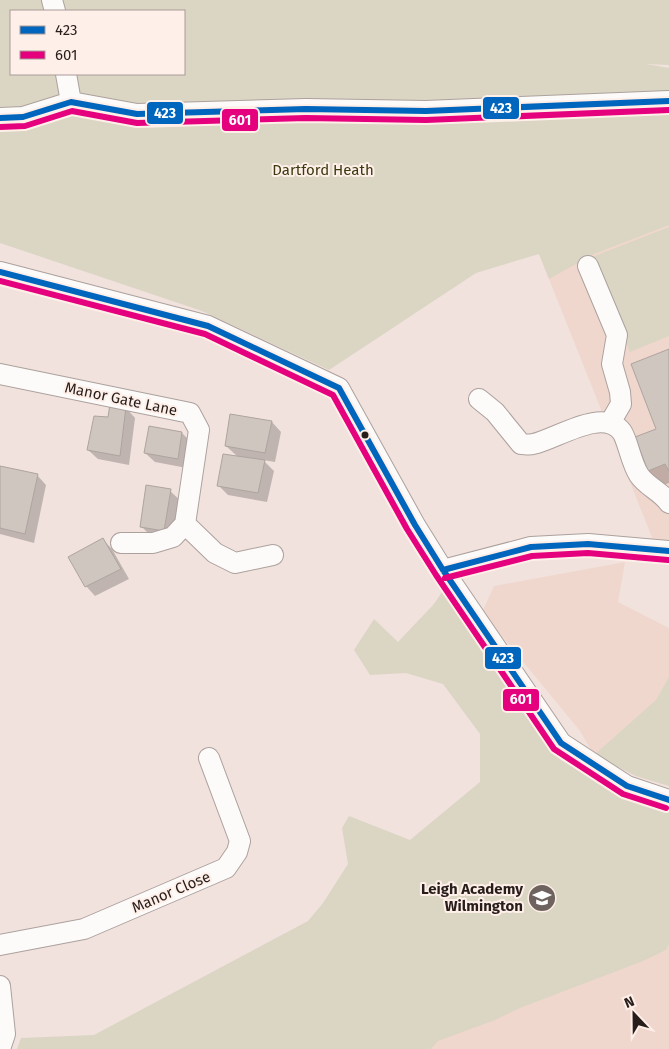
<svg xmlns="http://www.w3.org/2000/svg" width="669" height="1049" viewBox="0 0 669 1049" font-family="'Fira Sans',sans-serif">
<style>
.built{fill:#f0d7cd}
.green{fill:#dbd5c4;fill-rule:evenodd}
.shadow{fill:#0003}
.building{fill:#cfc6c0;stroke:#aea49f}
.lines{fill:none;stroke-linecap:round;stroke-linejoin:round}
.minor-casing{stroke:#aca19d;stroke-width:22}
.minor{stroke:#fdfbfa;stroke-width:20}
.bus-1-casing{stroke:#ffefe9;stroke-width:10}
.bus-2-casing{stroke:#ffefe9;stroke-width:10}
.bus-1{stroke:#0065bd;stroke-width:6}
.bus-2{stroke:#e5007d;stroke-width:6}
.bus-dot{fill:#271e1b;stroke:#ffefe9;stroke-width:2}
.labels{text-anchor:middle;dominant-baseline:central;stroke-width:4;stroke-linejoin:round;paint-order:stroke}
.park-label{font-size:15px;fill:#393a0e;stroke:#ffefe9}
.street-label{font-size:15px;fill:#271e1b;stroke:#ffefe9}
.poi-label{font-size:15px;font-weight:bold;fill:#271e1b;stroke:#ffefe9;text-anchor:end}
.line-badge{stroke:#ffefe9;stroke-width:2}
.badge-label{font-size:14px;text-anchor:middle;font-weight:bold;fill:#fff}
</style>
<rect width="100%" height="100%" fill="#f1e2dd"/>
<path class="built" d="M669,210V565H663L539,254Z
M625,562L618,602L669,628V786L636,776L594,755L580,731L482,612L494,586Z
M601,786L669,816V1049H118Z"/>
<path class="green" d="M0,0H669V65L646,64L669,68V225L594,254L549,279L539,254L476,273L329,370L202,311L0,243ZM11,11H184V74H11Z
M669,227V336L630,352L592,257Z
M442,592L561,760L596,781L669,808V944L666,950L643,961L520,1008L495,1020L438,1041L431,1049H17L21,1038L94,1035L308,921L323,903L348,864L342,828L349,816L410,840L480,782V734L443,684L406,673L370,675L354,650L374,619L398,642L434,604Z
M669,677V786L636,776L594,755L656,700Z"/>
<path class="shadow" d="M669,350V483L663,485L649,471L637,438L658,430Z
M126,408L135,418L129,465L98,459L88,450L109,419Z
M231,415L272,422L281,432L275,462L263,460L274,471L267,502L228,495L219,486L238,457L226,446Z
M182,433L191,442L187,468L155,462L145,453Z
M0,467L37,475L46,485L34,543L0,534Z
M170,491L180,500L173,540L151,536L141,526Z
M103,540L112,549L129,579L95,596L86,586Z"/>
<path class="building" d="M669,349V471L665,464L648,471L635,437L656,429L631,364Z
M110,404L126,407L120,456L87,450L94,416L108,417Z
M230,414L272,421L265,453L225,446Z
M149,426L182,432L178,459L144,453Z
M223,454L265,460L258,493L217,486Z
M0,466L38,474L25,534L0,528Z
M146,485L171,489L164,531L140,527Z
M103,538L121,569L85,587L68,557Z"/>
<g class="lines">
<defs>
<path id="minor" d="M52,0L55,11
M66,74L71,102
M0,118L23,117L71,102L137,114L306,109L426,111L669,101
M588,266L617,335L612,364L620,392L621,404L610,423
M0,272L208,326L339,388L415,525L443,570L561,743L627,786L669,800
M0,374L190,413L199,430L185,524
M479,399L495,412L521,444C525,444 529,445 533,444C555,440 603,406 622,432C628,441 631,463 639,475C647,487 661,491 669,503
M121,543H153L173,537L185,524L215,553L235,563L273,555
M443,570L531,547L588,544L669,551
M0,945L84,929L226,868L237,852L240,841L209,758
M0,986L5,1034L0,1049"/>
</defs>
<use href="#minor" class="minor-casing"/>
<use href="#minor" class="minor"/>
<defs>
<path id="bus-1" d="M0,118L23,117L71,102L137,114L306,109L426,111L669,101
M0,272L208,326L339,388L415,525L443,570L561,743L627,786L669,800
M443,570L531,547L588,544L669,551"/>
<path id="bus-2" d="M0,127L25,126L72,111L137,123L306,118L426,120L669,110
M0,281L205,334L333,395L407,529L436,575L554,749L623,794L666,808
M445,578L532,556L588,553L668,560"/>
</defs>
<use href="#bus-1" class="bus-1-casing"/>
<use href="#bus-2" class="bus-2-casing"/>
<use href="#bus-1" class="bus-1"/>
<use href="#bus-2" class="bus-2"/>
</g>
<defs>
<symbol id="school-disc" viewBox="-11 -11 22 22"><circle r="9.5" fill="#6e635f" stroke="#ffefe9"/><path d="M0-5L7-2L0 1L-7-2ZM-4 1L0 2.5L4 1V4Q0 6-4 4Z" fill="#fff"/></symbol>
</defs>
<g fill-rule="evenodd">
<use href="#school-disc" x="526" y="882" width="32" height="32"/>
</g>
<circle class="bus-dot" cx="365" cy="435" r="4.5"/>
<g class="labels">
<g class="park-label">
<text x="323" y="170">Dartford Heath</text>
</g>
<g class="street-label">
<text transform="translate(121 399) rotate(12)">Manor Gate Lane</text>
<text transform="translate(171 892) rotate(-23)">Manor Close</text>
</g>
<g class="poi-label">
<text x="523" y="889">Leigh Academy<tspan x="523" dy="17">Wilmington</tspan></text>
</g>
</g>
<g class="line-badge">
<rect x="482" y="96" width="38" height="24" rx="5" fill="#0065bd"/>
<rect x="146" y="101" width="38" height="24" rx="5" fill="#0065bd"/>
<rect x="221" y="108" width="38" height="24" rx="5" fill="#e5007d"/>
<rect x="484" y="646" width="38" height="24" rx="5" fill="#0065bd"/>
<rect x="502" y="688" width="38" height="24" rx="5" fill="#e5007d"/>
</g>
<g class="badge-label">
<text x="501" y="113">423</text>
<text x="165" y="118">423</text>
<text x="240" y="125">601</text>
<text x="503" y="663">423</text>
<text x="521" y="704">601</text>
</g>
<rect x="10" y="10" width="175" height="65" fill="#ffefe9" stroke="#a99b97"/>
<rect x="20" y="26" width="25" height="8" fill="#0065bd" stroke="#a99b97"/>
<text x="55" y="35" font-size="15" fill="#271e1b">423</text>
<rect x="20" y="51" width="25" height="8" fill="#e5007d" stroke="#a99b97"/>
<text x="55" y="60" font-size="15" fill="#271e1b">601</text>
<g transform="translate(634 1014) rotate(338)" stroke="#ffefe9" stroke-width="4" paint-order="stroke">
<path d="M0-4L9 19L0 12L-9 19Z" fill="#271e1b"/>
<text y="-8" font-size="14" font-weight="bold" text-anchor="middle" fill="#271e1b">N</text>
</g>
</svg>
